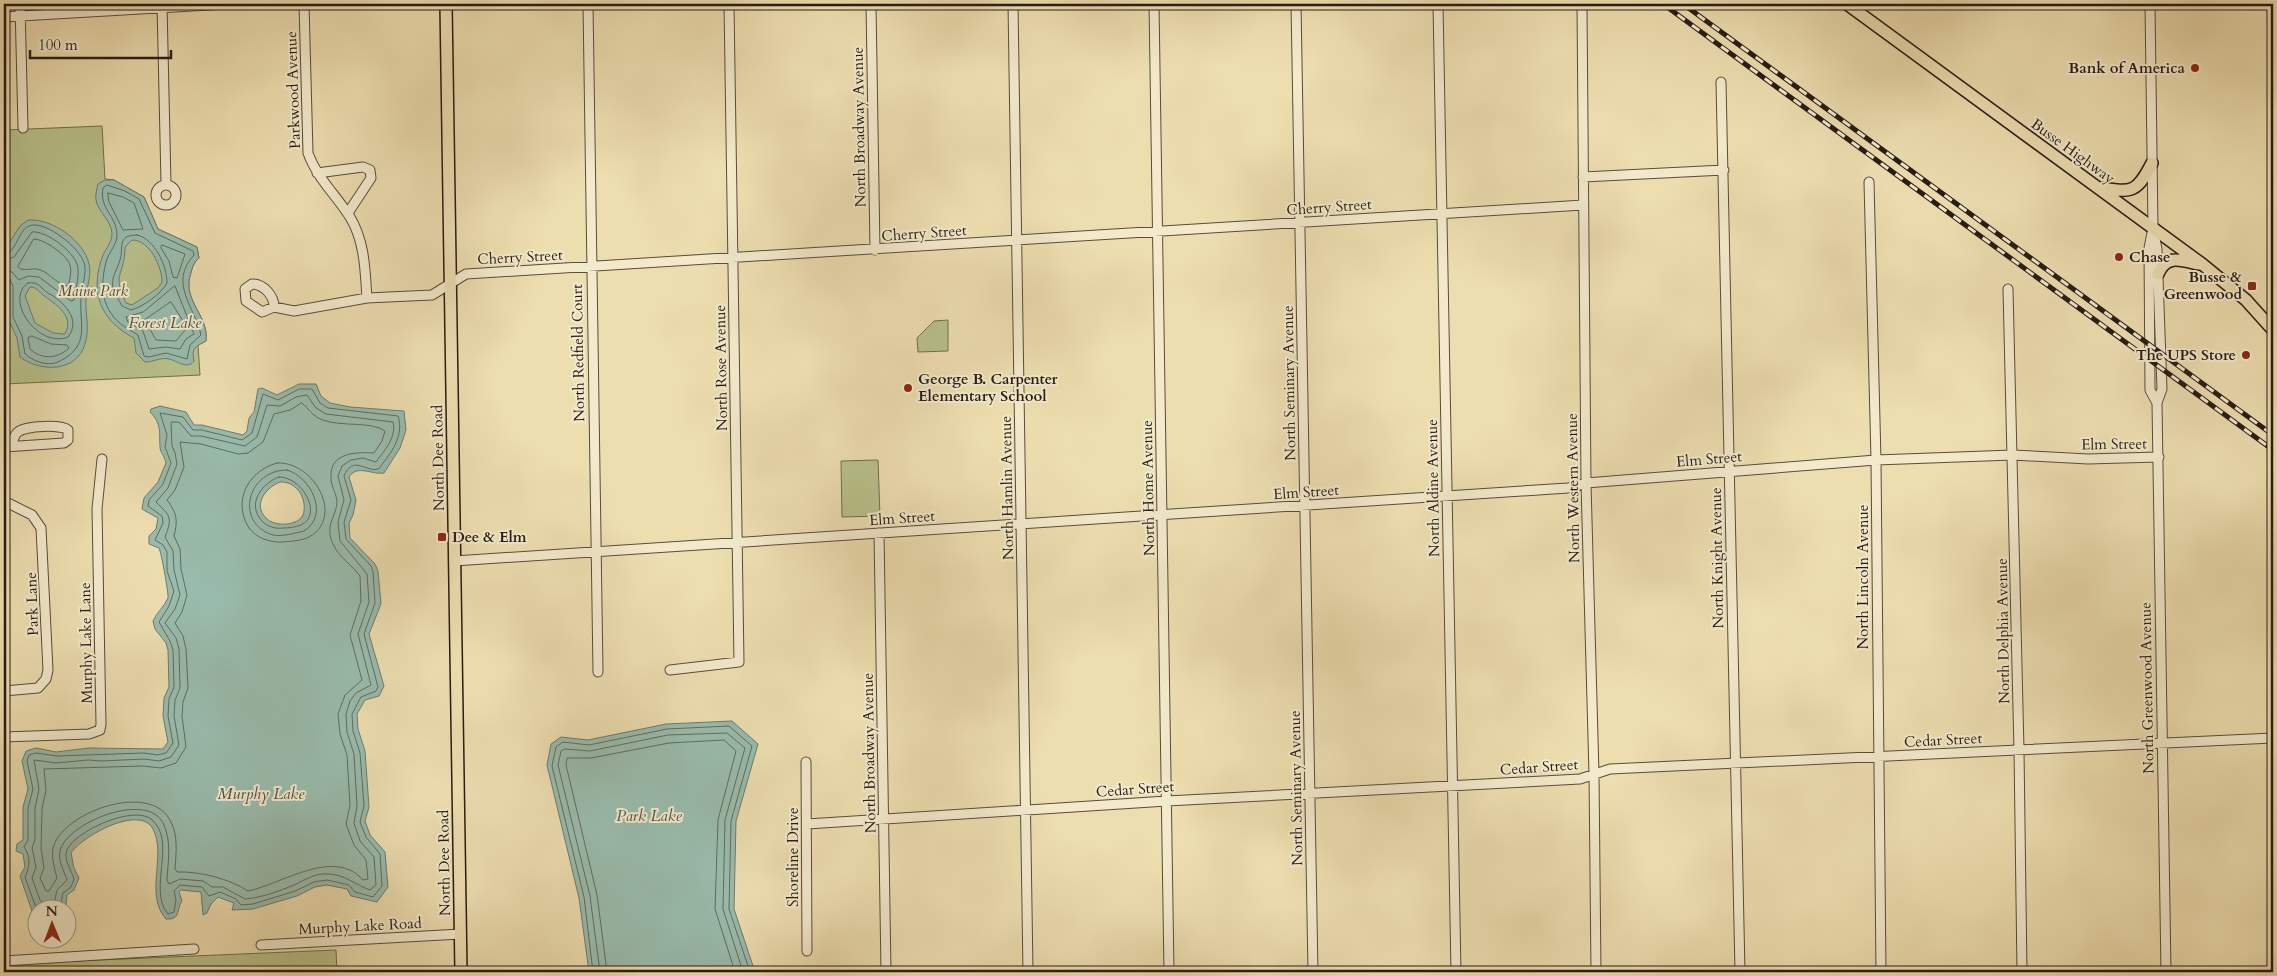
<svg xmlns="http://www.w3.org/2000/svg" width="2277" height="976" viewBox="0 0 2277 976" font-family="Cardo,serif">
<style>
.green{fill:#b9c18b;stroke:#706e50}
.water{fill:#99bcad;stroke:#6b7c70;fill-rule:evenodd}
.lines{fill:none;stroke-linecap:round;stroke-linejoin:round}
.shore{stroke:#606c60;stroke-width:1}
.minor-casing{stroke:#584c3b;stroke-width:11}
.major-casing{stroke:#271b14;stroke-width:14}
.minor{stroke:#f3eacc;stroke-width:9}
.major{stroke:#eddeb0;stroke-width:11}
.rail-casing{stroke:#271b14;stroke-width:5}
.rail{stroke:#f3eacc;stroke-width:3;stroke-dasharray:9;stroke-linecap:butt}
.poi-dot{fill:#8f2418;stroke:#f3eacc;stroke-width:2}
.labels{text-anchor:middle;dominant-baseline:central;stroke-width:4;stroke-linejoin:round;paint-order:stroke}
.poi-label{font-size:15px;font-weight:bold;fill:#271b14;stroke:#f3eacc;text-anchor:end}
.street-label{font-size:15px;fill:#271b14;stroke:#f3eacc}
.park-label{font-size:15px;font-style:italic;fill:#534d38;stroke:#f3eacc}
.water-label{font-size:16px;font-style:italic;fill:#4f534a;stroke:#f3eacc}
</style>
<rect width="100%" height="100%" fill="#eddeb0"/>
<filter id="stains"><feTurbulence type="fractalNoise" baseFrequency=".004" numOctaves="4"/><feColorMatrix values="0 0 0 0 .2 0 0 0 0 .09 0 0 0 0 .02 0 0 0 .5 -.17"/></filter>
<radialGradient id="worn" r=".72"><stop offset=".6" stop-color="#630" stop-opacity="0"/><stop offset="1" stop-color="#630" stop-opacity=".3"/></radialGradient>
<path class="green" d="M102,126L105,179L114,180L144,197L158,229L197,247L199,258C193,263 192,269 190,276C183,301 209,316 206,341L198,345L200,375L4,384V130Z
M948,320V351L918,352L917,338L934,321Z
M878,460L880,516L842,517L841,461Z
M336,950L337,972H4V964Z"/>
<path class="water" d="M105,180H114L144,197L158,229L197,247L199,258C193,263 192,269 190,276C183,301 209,316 206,341C195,347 191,348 194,361C187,370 178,361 169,359C160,357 154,362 145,362L136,353L134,338C100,320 89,292 103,255C106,249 112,241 112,234C112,221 98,212 96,200C95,195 97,189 98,184ZM132,240C150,240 162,267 162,282L158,288L132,305L126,303C111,272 125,276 125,247Z
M28,220C52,218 84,241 89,264C92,275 86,288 86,299C85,314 90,328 85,344C76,373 40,372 20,357L17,338L8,318V286L4,277V260L5,250L20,226ZM30,287C37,287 38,291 43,295C55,304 75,315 65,334L53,333L35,323L25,296Z
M299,384H316L321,396L330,403L350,407L404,411L406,430L400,448L384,473C372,475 357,464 349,477L356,500L353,515L349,523L350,538L375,564L378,571L381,604L369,634L384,686L379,696L365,700L357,714L358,729L365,751L369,807L365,821L370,835L385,852L388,887L377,902L351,896L347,889L327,885L315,887L297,896L253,909L232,910L234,903L218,897L211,904L207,913L203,915L201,892L181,890L179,892L182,901C176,910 181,920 166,919C144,894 167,856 153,829C140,804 82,836 71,853L74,868L79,878L74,890L67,895L66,906L61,908L32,911L20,876L25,867L23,854L16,851L17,844L23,840V807L28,789L22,761L26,751L36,748L56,752L89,748L163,749L168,742L163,716L164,698L169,687L168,650L166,643L155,629L153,621C157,612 164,607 168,598C169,595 161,551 159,548L149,544V536L156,529L158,518L142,509L144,498L158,482L166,463C165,457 160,452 160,447C159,432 162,424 150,412L151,409L160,406L186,412L194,425H202L243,435L247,431L249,418L254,412L258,389L262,388L277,395ZM280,482C295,481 306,496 304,511C303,526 275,528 266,518C252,504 267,487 280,482Z
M732,721L758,744L736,821L734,909L755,972H589L579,898L547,765L551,744L561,737L588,740L666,724Z"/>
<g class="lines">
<path class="shore" d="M107,185L125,191L139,199L155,233L193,251L194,255C168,283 195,307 201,335L190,345L187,359L166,353L149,357L144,356L138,335C134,332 129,330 125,327C101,311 99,285 107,259C110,251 118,242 117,234C116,215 99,209 103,188Z
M108,193L123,197L134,203L143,229L123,230L109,202Z
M137,235C155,239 167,266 167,283C162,293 143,307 131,310L122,306C119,300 115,294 113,288C111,277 117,270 120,260C124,248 116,235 137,235Z
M34,239C44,239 63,253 68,261C73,268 70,279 68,286C55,284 49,271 37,269C30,268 23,272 18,267Z
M162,245L185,254L177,278L173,277L169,261L161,248Z
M4,254C19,253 17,224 35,225C51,225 84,251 85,267C86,277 81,288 81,298C79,325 91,345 60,361C48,367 35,362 25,354L22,336L13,317V286L9,278L4,277
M4,261L14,257L32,232C46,230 78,254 78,269C79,279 75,290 74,300L71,301L39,277L28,276L19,280L12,272L4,270
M28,283C39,281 40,288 48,293C63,301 82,319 68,337C39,349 3,300 28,283Z
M175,286L194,334L186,339L180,349L166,347L149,349L143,331L128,322L126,317L143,312Z
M171,302L183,321L185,330L176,341L156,340L145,320Z
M32,336L51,344L67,345L69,348C57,359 42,360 30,349L28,338Z
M302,403C309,409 313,417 323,420C341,427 372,421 385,431L382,441L374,453C357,452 329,452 331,478C331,486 336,493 337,501C337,517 323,525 334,546C340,558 352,565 360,576L361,601L350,635L362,680L345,695L338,714L340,734L347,755L350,805L346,824L354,845L366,860L368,879L363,880C334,847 282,884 248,891C230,879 199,871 177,872L175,869C176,852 179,833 168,817C145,783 62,813 53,848C51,858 55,870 57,878L49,891H46L40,878L44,868L41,848L42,809L46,790L44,769L143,766L161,768L176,763L186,747L182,716L183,702L188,688L186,649L183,636L175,623L182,612L187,595L181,569L180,549L174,536C178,520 177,513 167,500L175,490L184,467L180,442L201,444L238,454L248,453L263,442L274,414L290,410Z
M277,463C314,461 345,517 309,537C301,541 291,541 283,542C271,543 256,538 249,528C232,501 248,471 277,463Z
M287,470C311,477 330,515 304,531C295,533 282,537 273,535C234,523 247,470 287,470Z
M279,477C301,476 324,514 301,525C296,527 289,528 283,528C276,529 267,527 262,521C246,504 262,483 279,477Z
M41,908L35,905L25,877C30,866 31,857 24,847L28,840V808L33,789L27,761L29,755L36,753L57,756L144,753L157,755L166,753L173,743L168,716L169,699L174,687L173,650L170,641L159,622L169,606L174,591L167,571V552L163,545L155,540L163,523L162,516L148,506L149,500L163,484L171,463L165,447L167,435L160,413L183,417L193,430H202L242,440L252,433L263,394L278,400L299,389H312L320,403L328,408L398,416C404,433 393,451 383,463C380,466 382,467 378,469C367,473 353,454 344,476L351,500L344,522L346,539L371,566L373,572L375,603L364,634L378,687L376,691L361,697L352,714L353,731L360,753L364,806L360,822L366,837L380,854L382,886L373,897L355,892L349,885L327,880L314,882L295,891L253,904L241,905L236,899L220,892L209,896L202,887L180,885L174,891L176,900L174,912L168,914C147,890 178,840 151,819C133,805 75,831 67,850C63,860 72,871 74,879L71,887L63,893L60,908
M48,908L40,900L32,878L36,867L32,848L35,840V808L39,789L34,760L56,763L88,760L102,761L144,759L159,761L171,757L179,745L174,716L175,700L180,688L179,649L176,638L165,623L175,609L180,595L174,570L173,551L165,537C173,517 170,516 156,502L168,488L177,464L175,453L172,446L171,422H179L191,436H201L245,446L257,437L267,405L280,406L296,397L307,395L316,408L326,414L393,422C397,437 384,451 376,462L363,458L351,460L342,466L338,476L344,500L338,522L340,541L367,574L369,602L358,634L371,685L356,693L350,701L346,714L347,732L354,754L357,806L354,823L360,841L374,857L376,885L370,890C355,885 345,874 327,874C315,873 305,880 294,885C280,891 260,898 245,899L223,887H212L203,881L180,879L169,884L167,880C168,861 172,841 163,823C147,791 67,822 60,851C58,861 64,871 67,880L57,890L53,908
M593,972L584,897L552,766L556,747L563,742L589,745L667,729L729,726L752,746L731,821L729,909L750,972
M600,972L590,896L558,765L561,751L565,749L590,751L668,735L727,733L745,748L725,820L723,909L743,972
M607,972L597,895L566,765L567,758H591L669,743L724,740L736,751L718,820L715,909L735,972"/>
<defs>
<path id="minor" d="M20,4L23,128
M162,4L166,184
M304,4L308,153C317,178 336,195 350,217C365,242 365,270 367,298
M588,4L598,672
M871,4L875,250
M1013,4L1028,972
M1154,4L1169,972
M1296,4L1313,972
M1438,4L1456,972
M1582,4L1586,483L1594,774L1596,972
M2150,4L2153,228L2157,249L2162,389L2157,403L2166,972
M4,17L226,4
M1721,82L1740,972
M317,173L363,167L370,170L371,178L348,213
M1583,177L1724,170
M1869,182L1876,460L1881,972
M156 195a10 10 0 1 1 20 0a10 10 0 1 1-20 0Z
M2152,233L2149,248L2150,390L2157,403
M2008,289L2019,750L2022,972
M274,307C274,296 264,284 252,284L245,289L246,301L262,312L274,307L294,311L367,298L432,295L466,274L1583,205
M4,447L64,443L68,440V430C62,424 24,426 18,432C13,436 13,441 12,446
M4,501L32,515L41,528L48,670L46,679L38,688L4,691
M879,533L886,972
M454,561L1568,488L1586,483L1876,460L2013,455L2088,459L2159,457
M670,670L739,662L729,4
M4,737L89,734L100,730L101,724L97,509L102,459
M806,762L807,951
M807,824L1167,801L1580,779L1610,769L2273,738
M261,945L461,934
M4,961L194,949"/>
<path id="major" d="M446,4L461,972
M1847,4L2202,264L2246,300L2273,330
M2101,188C2133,193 2137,192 2152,163
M2158,274C2166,254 2181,260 2198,264"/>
</defs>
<use href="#minor" class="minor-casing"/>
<use href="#major" class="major-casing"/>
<use href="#minor" class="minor"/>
<use href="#major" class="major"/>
<defs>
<path id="rail" d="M1663,4L2273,450
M1683,4L2273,435"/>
</defs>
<use href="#rail" class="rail-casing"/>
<use href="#rail" class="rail"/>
</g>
<g class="poi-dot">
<circle cx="2195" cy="68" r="5"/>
<circle cx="2119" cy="257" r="5"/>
<rect x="2247" y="281" width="10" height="10" rx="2.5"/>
<circle cx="2246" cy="355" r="5"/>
<circle cx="908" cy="388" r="5"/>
<rect x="437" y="532" width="10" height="10" rx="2.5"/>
</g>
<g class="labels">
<g class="poi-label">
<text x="2185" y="68">Bank of America</text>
<text x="2129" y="257" text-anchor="start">Chase</text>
<text x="2242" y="277">Busse &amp;<tspan x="2242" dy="17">Greenwood</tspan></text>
<text x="2236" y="355">The UPS Store</text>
<text x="918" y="379" text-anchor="start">George B. Carpenter<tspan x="918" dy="17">Elementary School</tspan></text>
<text x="452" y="537" text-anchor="start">Dee &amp; Elm</text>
</g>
<g class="street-label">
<text transform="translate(293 90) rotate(-92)">Parkwood Avenue</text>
<text transform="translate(859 127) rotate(-91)">North Broadway Avenue</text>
<text transform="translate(2073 151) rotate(36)">Busse Highway</text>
<text transform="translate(1329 207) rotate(-4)">Cherry Street</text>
<text transform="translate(924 233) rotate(-4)">Cherry Street</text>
<text transform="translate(520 257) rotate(-3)">Cherry Street</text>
<text transform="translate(578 353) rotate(-91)">North Redfield Court</text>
<text transform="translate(721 368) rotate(-91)">North Rose Avenue</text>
<text transform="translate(1289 383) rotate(-91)">North Seminary Avenue</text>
<text transform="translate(2114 444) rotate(-1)">Elm Street</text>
<text transform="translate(438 458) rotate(-91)">North Dee Road</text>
<text transform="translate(1709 459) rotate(-5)">Elm Street</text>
<text transform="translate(1007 488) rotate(-91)">North Hamlin Avenue</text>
<text transform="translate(1148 488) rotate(-91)">North Home Avenue</text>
<text transform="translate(1433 488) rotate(-91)">North Aldine Avenue</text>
<text transform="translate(1573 488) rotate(-91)">North Western Avenue</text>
<text transform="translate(1306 492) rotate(-4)">Elm Street</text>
<text transform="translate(902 518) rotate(-4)">Elm Street</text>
<text transform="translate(1717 558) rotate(-91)">North Knight Avenue</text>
<text transform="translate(1863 577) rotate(-90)">North Lincoln Avenue</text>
<text transform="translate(32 604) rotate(-92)">Park Lane</text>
<text transform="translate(2003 631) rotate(-91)">North Delphia Avenue</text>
<text transform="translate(86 643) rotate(-91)">Murphy Lake Lane</text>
<text transform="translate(2147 688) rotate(-91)">North Greenwood Avenue</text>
<text transform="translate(1943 740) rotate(-3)">Cedar Street</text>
<text transform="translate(869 753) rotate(-91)">North Broadway Avenue</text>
<text transform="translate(1539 767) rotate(-4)">Cedar Street</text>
<text transform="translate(1296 788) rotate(-91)">North Seminary Avenue</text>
<text transform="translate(1135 789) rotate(-4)">Cedar Street</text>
<text transform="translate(793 857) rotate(-90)">Shoreline Drive</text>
<text transform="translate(444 863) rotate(-91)">North Dee Road</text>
<text transform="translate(360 926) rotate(-3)">Murphy Lake Road</text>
</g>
<g class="park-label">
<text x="93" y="291">Maine Park</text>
</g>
<g class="water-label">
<text x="165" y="323">Forest Lake</text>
<text x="261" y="794">Murphy Lake</text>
<text x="649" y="816">Park Lake</text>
</g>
</g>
<rect width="2277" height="976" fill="none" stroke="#eddeb0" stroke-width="20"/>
<rect x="5" y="5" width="2267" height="966" fill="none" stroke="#271b14" stroke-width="2.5"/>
<rect x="10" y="10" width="2257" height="956" fill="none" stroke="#271b14"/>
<g transform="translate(52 924) rotate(359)"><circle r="24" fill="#f3eacc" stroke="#a19782"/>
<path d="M0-4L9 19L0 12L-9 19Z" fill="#8f2418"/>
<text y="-8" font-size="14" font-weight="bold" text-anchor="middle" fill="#271b14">N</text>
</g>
<path d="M30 50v8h141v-8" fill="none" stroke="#271b14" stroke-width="2.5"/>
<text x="38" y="50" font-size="15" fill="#271b14" stroke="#f3eacc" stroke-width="4" paint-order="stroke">100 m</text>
<rect width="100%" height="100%" filter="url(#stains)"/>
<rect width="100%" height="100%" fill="url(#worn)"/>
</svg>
